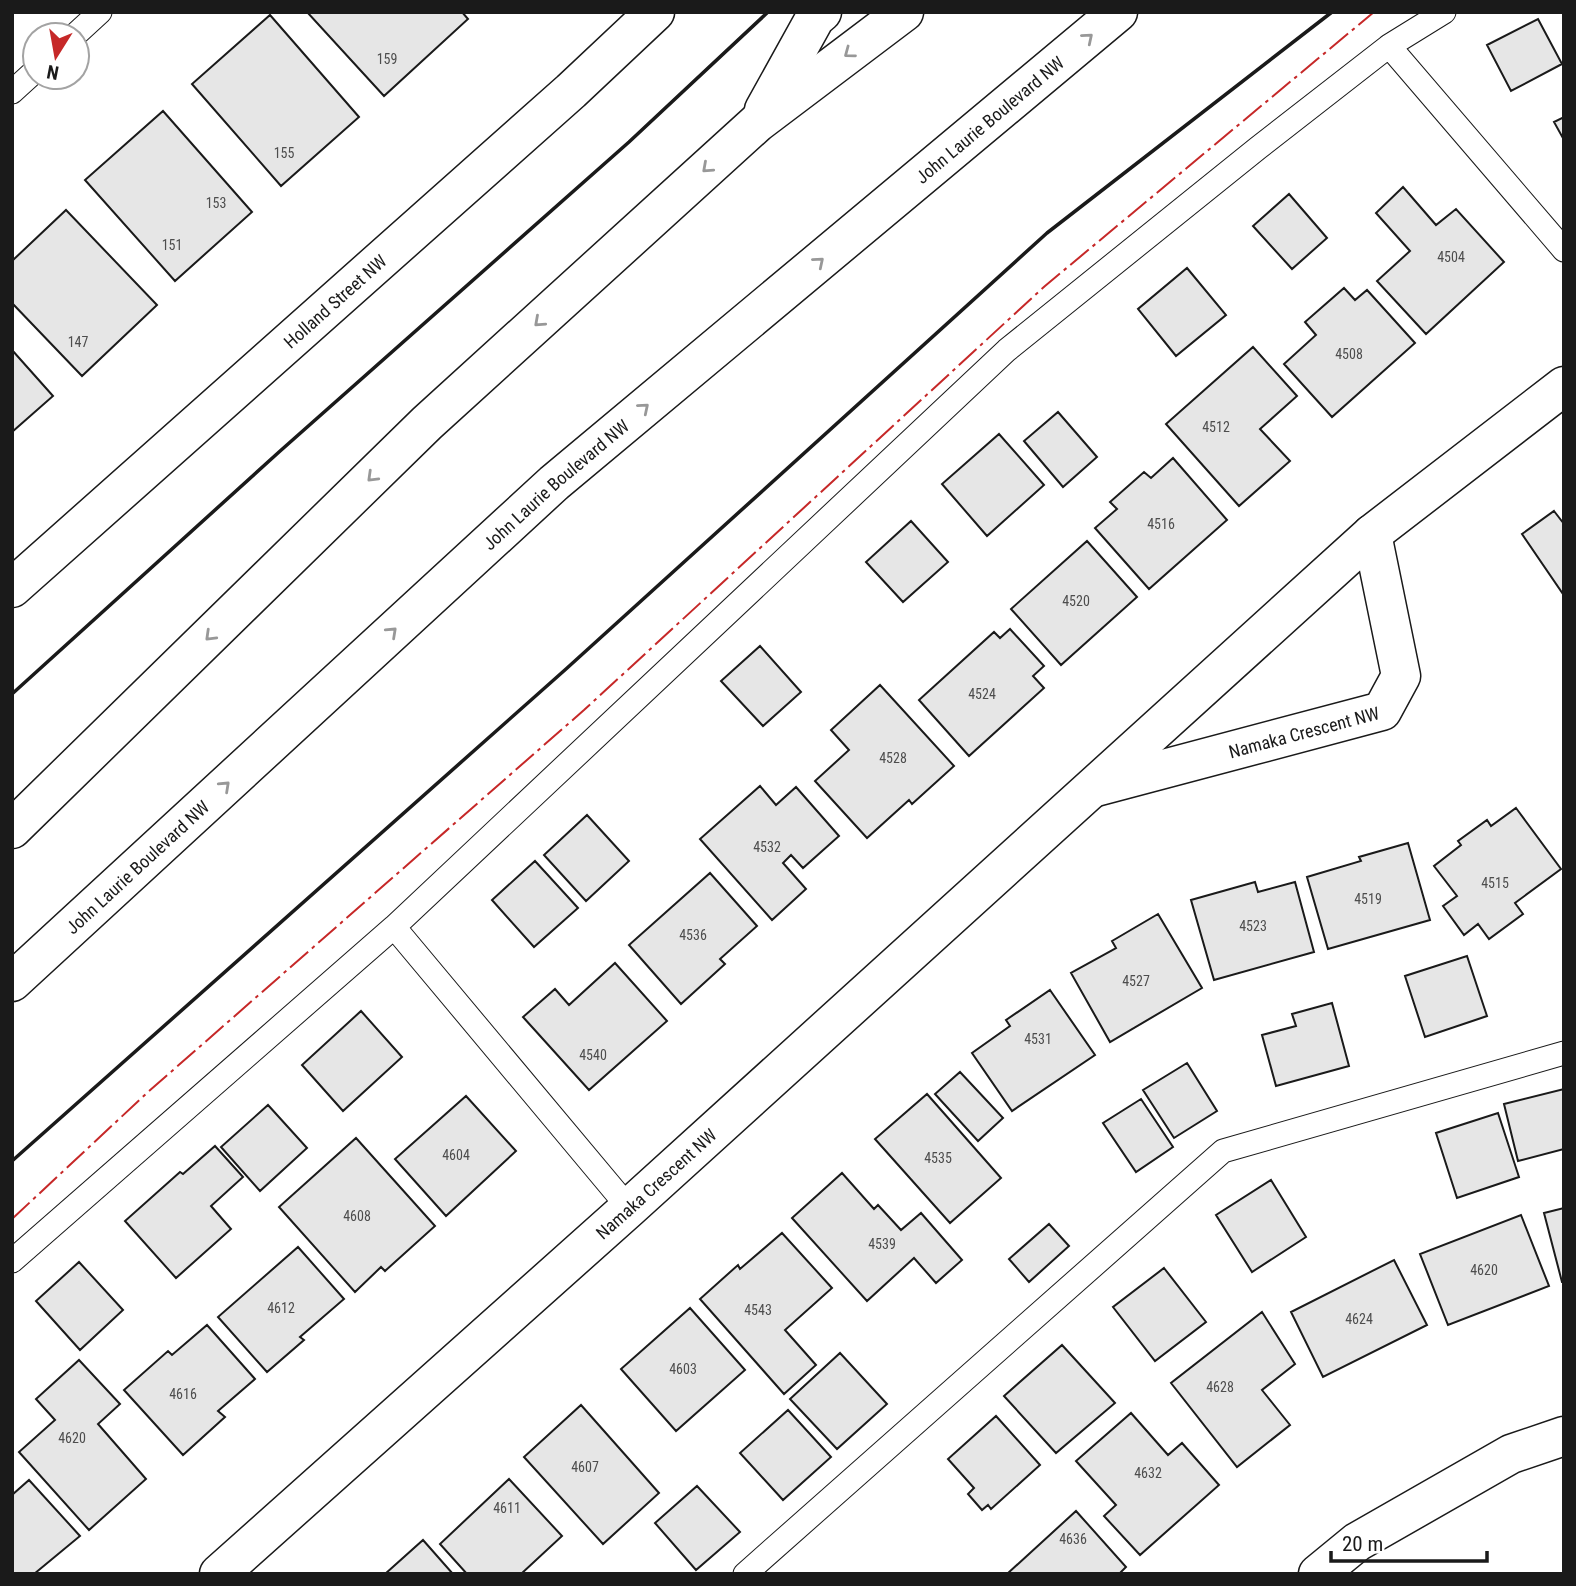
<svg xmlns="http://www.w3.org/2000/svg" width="1576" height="1586" viewBox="0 0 1576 1586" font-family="'Roboto Condensed',sans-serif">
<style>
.building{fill:#e6e6e6;stroke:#1a1a1a;stroke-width:2}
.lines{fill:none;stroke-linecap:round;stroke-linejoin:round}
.service-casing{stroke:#1a1a1a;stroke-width:25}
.minor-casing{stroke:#1a1a1a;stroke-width:41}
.tertiary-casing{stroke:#1a1a1a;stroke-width:41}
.primary-casing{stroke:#1a1a1a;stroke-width:41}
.service{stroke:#fff;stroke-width:23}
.minor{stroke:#fff;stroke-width:38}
.tertiary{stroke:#fff;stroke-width:38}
.primary{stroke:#fff;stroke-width:38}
.wall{stroke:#1a1a1a;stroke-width:3.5}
.power{stroke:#c62828;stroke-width:2;stroke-dasharray:24 5 3.5 5;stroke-linecap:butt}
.oneway{stroke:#989898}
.labels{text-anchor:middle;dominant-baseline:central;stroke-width:5;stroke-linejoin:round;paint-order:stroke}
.number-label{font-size:14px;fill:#4d4d4d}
.street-label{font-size:18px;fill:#1a1a1a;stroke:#fff}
</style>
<rect width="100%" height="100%" fill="#fff"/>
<path class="building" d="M307,12H462L468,19L384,96Z
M270,15L359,117L281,186L192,84Z
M1538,19L1562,64L1511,91L1487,45Z
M163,111L252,212L175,281L85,180Z
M1564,117V140L1554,122Z
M1403,187L1436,225L1456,209L1504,262L1426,334L1377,281L1410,251L1376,213Z
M1289,194L1327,238L1292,269L1253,226Z
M66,210L157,305L82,376L12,303V261Z
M1187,268L1226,315L1176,356L1138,309Z
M1344,288L1355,300L1367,290L1415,343L1332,417L1284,364L1316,335L1305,322Z
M1253,347L1297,396L1260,429L1290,461L1239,506L1166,424Z
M12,350L53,396L12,432Z
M1058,412L1097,457L1063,487L1024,441Z
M999,434L1044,485L987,536L942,484Z
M1173,458L1227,520L1149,589L1095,528L1117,509L1110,502L1144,472L1151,478Z
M1554,511L1564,524L1563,594L1522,534Z
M911,521L948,562L903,602L866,562Z
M1087,541L1137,597L1061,665L1011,609Z
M1010,629L1044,666L1033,676L1044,688L969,756L919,700L994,632L1000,638Z
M760,646L801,692L763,726L721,681Z
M880,685L954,766L912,804L909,800L867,838L815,781L849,750L831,730Z
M760,786L776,805L796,787L839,836L803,868L791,855L783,863L806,889L772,920L700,839Z
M1516,808L1561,869L1515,903L1523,914L1489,939L1478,924L1464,935L1443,906L1457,896L1434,866L1461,845L1458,841L1487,820L1491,826Z
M587,815L629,861L586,901L544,855Z
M1408,843L1430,920L1328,949L1307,877L1361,861L1359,857Z
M535,861L578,908L534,947L492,900Z
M710,873L757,926L720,959L725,964L681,1004L629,945Z
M1255,882L1258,892L1295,882L1314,952L1214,980L1191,900Z
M1158,914L1202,988L1110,1042L1071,973L1116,948L1112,941Z
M1467,956L1487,1016L1425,1037L1405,976Z
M615,963L667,1021L589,1090L523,1017L555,989L569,1005Z
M1050,990L1095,1055L1012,1111L972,1053L1010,1026L1006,1020Z
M1332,1003L1349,1066L1276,1086L1262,1035L1296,1026L1292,1014Z
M361,1011L402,1057L343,1111L302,1065Z
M1187,1063L1217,1111L1174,1138L1143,1090Z
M960,1072L1003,1118L978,1141L935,1094Z
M1564,1089V1149L1518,1161L1504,1104Z
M927,1094L1001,1178L950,1223L875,1139Z
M466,1096L516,1151L446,1216L395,1159Z
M1141,1099L1173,1147L1136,1172L1103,1123Z
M268,1105L307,1148L260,1191L221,1147Z
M1498,1113L1519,1177L1457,1198L1436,1133Z
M356,1138L435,1226L385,1271L381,1267L355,1292L279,1207Z
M215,1146L243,1177L211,1206L231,1229L176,1278L125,1221L180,1172L183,1174Z
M842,1173L874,1209L878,1205L901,1230L921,1213L962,1260L936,1283L914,1258L867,1301L792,1218Z
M1271,1180L1306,1237L1252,1272L1216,1215Z
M1564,1208V1282H1562L1544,1213Z
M1521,1215L1549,1286L1448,1325L1420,1254Z
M1049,1224L1069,1246L1029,1282L1009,1259Z
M782,1233L832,1288L785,1330L816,1365L784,1394L700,1299L738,1265L740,1269Z
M298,1247L344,1299L300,1337L304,1340L267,1372L218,1317Z
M1394,1260L1427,1325L1323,1377L1291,1312Z
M79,1262L123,1310L80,1350L36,1301Z
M1164,1268L1206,1322L1155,1361L1113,1307Z
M690,1308L745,1370L676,1431L621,1369Z
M1262,1312L1295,1364L1262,1390L1290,1425L1237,1467L1171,1383Z
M207,1325L255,1379L218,1411L225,1417L183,1455L124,1390L168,1351L172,1355Z
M1062,1345L1115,1403L1056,1453L1004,1396Z
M840,1353L887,1404L837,1449L790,1399Z
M79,1360L120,1404L98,1424L146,1479L89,1530L19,1452L55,1420L36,1399Z
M581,1405L659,1493L603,1544L524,1457Z
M788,1410L831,1457L783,1500L740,1453Z
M1131,1413L1168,1455L1182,1443L1219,1485L1140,1555L1104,1516L1116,1505L1076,1461Z
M996,1416L1040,1465L991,1509L988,1505L982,1510L968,1494L974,1488L948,1459Z
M509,1479L562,1536L521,1574H467L440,1544Z
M29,1480L80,1536L34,1574H12V1495Z
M697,1486L740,1532L696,1570L655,1523Z
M1076,1511L1126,1567L1119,1574H1007Z
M423,1540L453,1574H385Z"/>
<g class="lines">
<defs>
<path id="service" d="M75,35L100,12
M1389,46L1444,12
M12,92L35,71
M394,927L629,1208
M12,1261L394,927L1007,350L1258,148L1389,46L1564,250
M745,1574L1223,1151L1564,1053"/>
<g id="minor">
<path id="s1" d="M12,588L571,91L655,12"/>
<path id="s2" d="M1096,787L1382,711L1401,676L1372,534"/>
<path id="s3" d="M219,1574L629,1208L1372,534L1564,386"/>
</g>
<path id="tertiary" d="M1318,1574L1357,1542L1511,1454L1564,1436"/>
<g id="primary">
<path d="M764,110L815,18L822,12"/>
<path d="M12,829L427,423L757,123L904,12"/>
<path id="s4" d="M12,982L554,483L1118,12"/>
</g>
</defs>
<use href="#service" class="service-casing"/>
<use href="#minor" class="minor-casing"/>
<use href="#tertiary" class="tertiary-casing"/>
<use href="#primary" class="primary-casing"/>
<use href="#service" class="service"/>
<use href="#minor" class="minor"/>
<use href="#tertiary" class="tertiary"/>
<use href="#primary" class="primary"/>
<path class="wall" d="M12,694L279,452L629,142L768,12
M12,1161L566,669L1047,233L1332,12"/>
<path class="power" d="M12,1219L148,1092L584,710L1045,286L1374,12"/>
</g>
<defs><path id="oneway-chevron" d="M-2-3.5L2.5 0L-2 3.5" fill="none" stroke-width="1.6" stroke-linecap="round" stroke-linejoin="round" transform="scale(1.75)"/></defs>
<g class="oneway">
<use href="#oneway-chevron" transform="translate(1088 38) rotate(-40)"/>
<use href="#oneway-chevron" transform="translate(849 53) rotate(143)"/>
<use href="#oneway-chevron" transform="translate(707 168) rotate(138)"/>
<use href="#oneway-chevron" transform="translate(819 262) rotate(-40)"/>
<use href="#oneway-chevron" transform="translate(539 322) rotate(138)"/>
<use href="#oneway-chevron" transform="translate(644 408) rotate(-40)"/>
<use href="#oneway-chevron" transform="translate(372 477) rotate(136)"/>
<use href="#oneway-chevron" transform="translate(392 632) rotate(-43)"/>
<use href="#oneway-chevron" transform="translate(210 636) rotate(136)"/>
<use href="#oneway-chevron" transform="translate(225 786) rotate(-43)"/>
</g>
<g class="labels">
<g class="number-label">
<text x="387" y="59">159</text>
<text x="284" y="153">155</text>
<text x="216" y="203">153</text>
<text x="172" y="245">151</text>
<text x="1451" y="257">4504</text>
<text x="78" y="342">147</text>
<text x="1349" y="354">4508</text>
<text x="1216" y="427">4512</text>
<text x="1161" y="524">4516</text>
<text x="1076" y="601">4520</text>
<text x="982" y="694">4524</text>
<text x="893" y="758">4528</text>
<text x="767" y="847">4532</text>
<text x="1495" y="883">4515</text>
<text x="1368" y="899">4519</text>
<text x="1253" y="926">4523</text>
<text x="693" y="935">4536</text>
<text x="1136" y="981">4527</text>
<text x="1038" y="1039">4531</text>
<text x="593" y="1055">4540</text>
<text x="456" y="1155">4604</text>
<text x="938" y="1158">4535</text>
<text x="357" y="1216">4608</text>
<text x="882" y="1244">4539</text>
<text x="1484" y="1270">4620</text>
<text x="281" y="1308">4612</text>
<text x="758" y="1310">4543</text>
<text x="1359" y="1319">4624</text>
<text x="683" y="1369">4603</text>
<text x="1220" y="1387">4628</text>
<text x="183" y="1394">4616</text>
<text x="72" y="1438">4620</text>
<text x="585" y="1467">4607</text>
<text x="1148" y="1473">4632</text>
<text x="507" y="1508">4611</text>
<text x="1073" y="1539">4636</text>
</g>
<g class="street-label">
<text stroke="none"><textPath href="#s4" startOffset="1304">John Laurie Boulevard NW</textPath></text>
<text stroke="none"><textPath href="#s1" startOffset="432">Holland Street NW</textPath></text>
<text stroke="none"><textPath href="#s4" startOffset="737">John Laurie Boulevard NW</textPath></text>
<text stroke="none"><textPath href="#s2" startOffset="215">Namaka Crescent NW</textPath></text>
<text stroke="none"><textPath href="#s4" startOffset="170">John Laurie Boulevard NW</textPath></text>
<text stroke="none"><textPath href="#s3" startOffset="586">Namaka Crescent NW</textPath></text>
</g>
</g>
<rect width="1576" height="1586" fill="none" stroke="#1a1a1a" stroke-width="28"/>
<g transform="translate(56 56) rotate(191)"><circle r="33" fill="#ffffff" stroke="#a3a3a3" stroke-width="2"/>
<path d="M0-5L12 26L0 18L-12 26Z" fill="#c62828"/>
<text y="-10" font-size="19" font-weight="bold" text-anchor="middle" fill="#1a1a1a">N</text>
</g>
<path d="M1331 1551v10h156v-10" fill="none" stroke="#1a1a1a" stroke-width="3.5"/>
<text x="1342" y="1551" font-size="21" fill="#1a1a1a" stroke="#ffffff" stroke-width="5" paint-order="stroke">20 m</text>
</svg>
